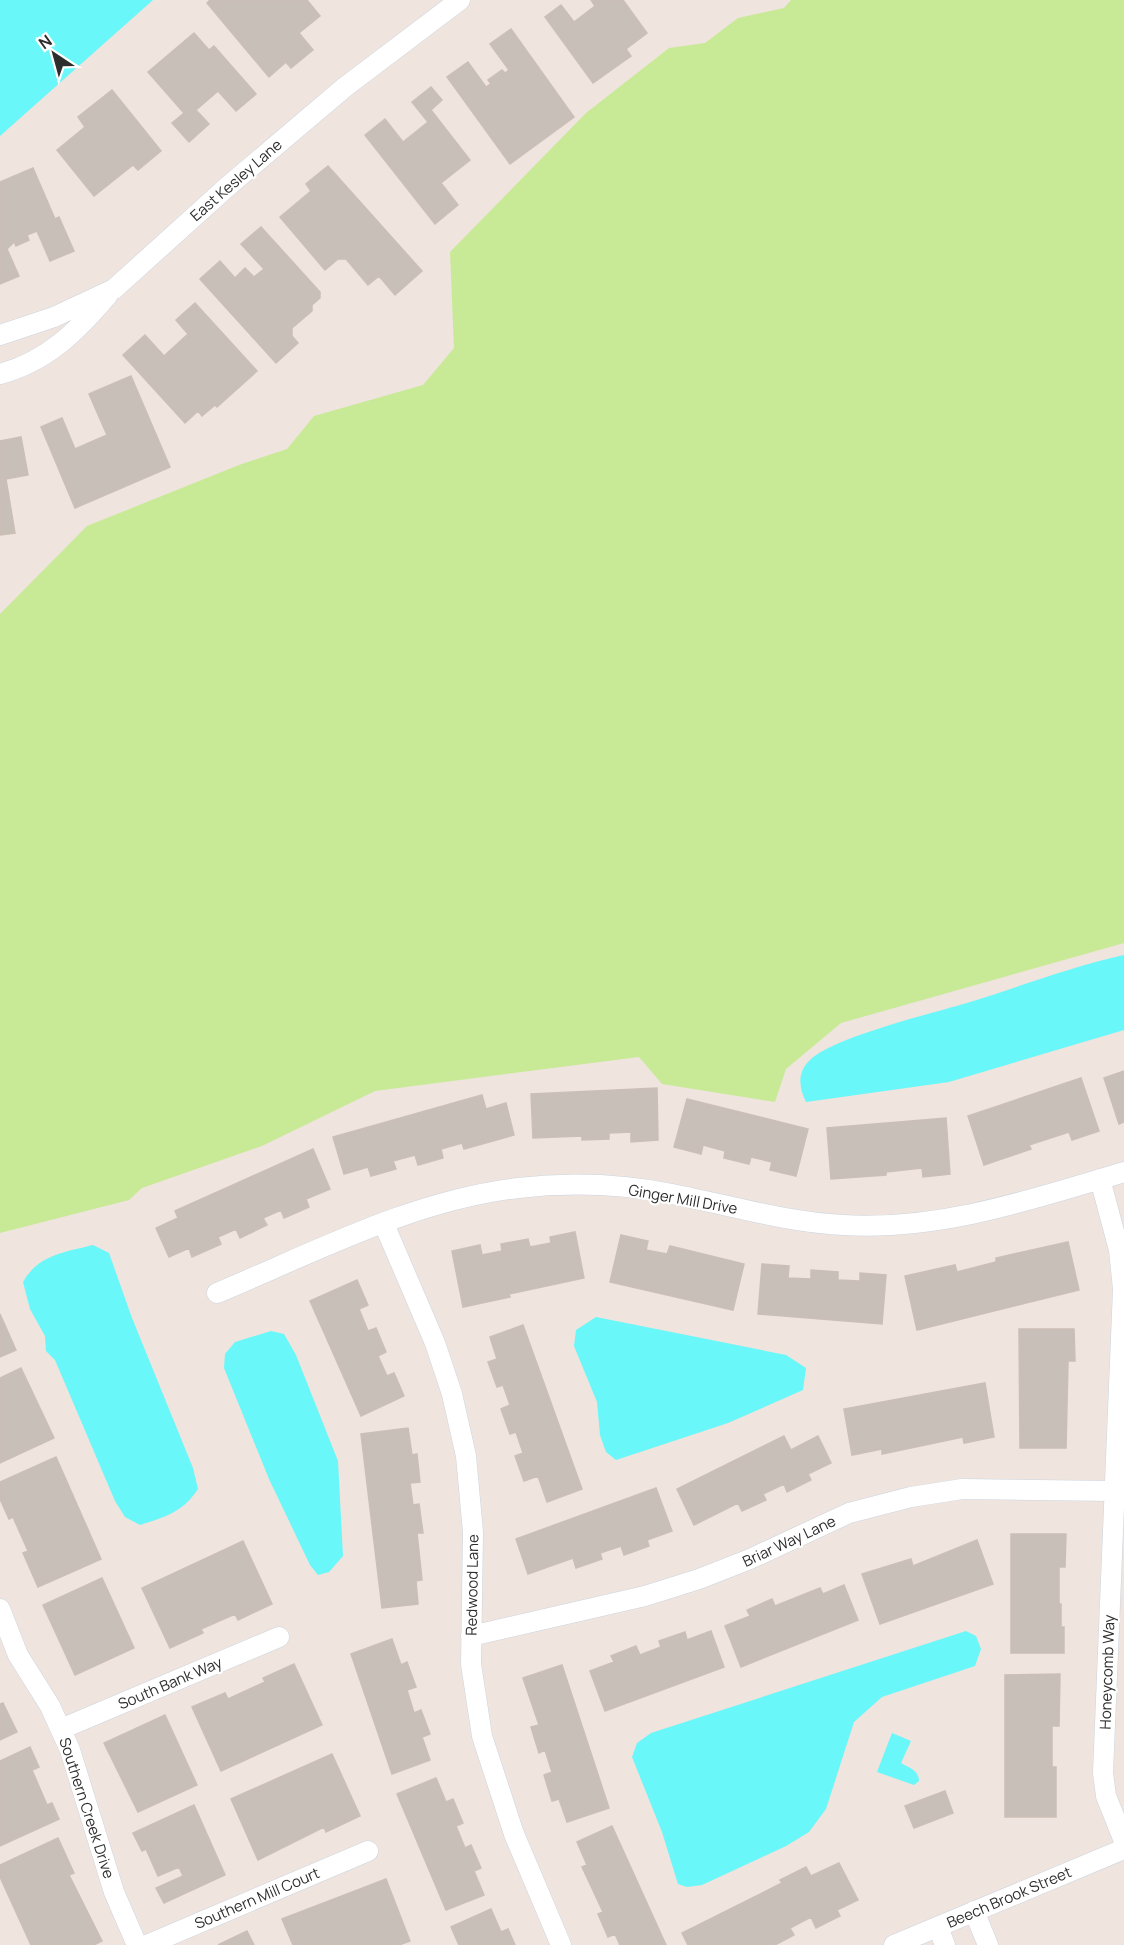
<svg xmlns="http://www.w3.org/2000/svg" width="1124" height="1945" viewBox="0 0 1124 1945" font-family="Manrope,sans-serif">
<style>
.green{fill:#c8ea96}
.water{fill:#69f7f9}
.building{fill:#c8bfb9;stroke:#cbbfb7;stroke-width:1.5}
.lines{fill:none;stroke-linecap:round;stroke-linejoin:round}
.street-casing{stroke:#ccd5df;stroke-width:21}
.street{stroke:#fff;stroke-width:20}
.labels{text-anchor:middle;dominant-baseline:central;stroke-width:4.5;stroke-linejoin:round;paint-order:stroke}
.street-label{font-size:15px;fill:#2d2d2d;stroke:#fff}
</style>
<rect width="100%" height="100%" fill="#efe4de"/>
<path class="green" d="M791,0H1124V943L841,1023L786,1069L775,1102L662,1084L639,1057L375,1091L262,1146L142,1188L129,1200L0,1233V614L87,526L239,465L287,449L314,416L423,385L454,348L450,252L586,113L669,48L705,43L738,18L784,8Z"/>
<path class="water" d="M0,0H153L0,136Z
M1124,955V1030L949,1082L806,1102C799,1088 797,1073 809,1061C830,1038 933,1013 967,1003C1019,987 1070,967 1124,955Z
M93,1245L109,1253L132,1318L193,1468L198,1489C183,1512 165,1517 140,1525L125,1517L115,1501L55,1360L46,1351L45,1336L30,1309L23,1282C38,1255 65,1252 93,1245Z
M596,1317L786,1355L806,1368L803,1390L728,1423L616,1460L606,1452L600,1435L597,1402L574,1346L576,1330Z
M271,1331L284,1334L296,1355L338,1461L343,1556L329,1572L318,1575L310,1565L269,1479L224,1368L225,1354L235,1342Z
M966,1631L976,1636L981,1649L975,1666L882,1697L854,1722L826,1809L809,1832L786,1846L702,1885L687,1887L678,1884L662,1832L632,1757L637,1743L651,1733Z
M892,1733L911,1741L901,1763C909,1768 919,1770 919,1781L914,1785L877,1772Z"/>
<path class="building" d="M210,0H307L320,16L299,33L313,50L291,68L278,53L285,63L269,77L207,3Z
M591,0H623L647,33L626,49L631,56L593,83L545,17L561,5L574,22L595,6Z
M511,29L574,117L510,164L447,77L468,62L486,87L491,84L488,80L502,70L505,73L509,70L490,44Z
M194,33L209,50L214,46L256,94L236,111L218,91L196,110L209,124L189,142L172,123L184,113L148,72Z
M431,87L442,100L431,110L470,160L441,183L458,205L435,224L365,135L385,119L403,142L428,122L412,102Z
M112,90L161,151L138,170L133,165L94,196L57,150L85,127L78,117Z
M328,166L422,271L395,295L379,276L368,285L346,259H338L325,270L280,217L311,191L306,184Z
M33,168L55,219L59,217L74,251L50,261L37,231L27,235L29,240L16,246L14,242L7,249L19,276L0,284V182Z
M261,227L320,292V298L312,305V311L292,328V336L298,343L276,363L200,279L220,261L235,278L245,268L254,277L264,269L241,244Z
M195,303L257,371L217,407L215,405L202,416L198,411L185,423L123,355L145,335L164,356L188,334L176,320Z
M131,376L170,467L75,508L41,427L62,418L75,449L107,435L89,394Z
M21,437L28,475L6,479L15,533L0,535V441Z
M1124,1071V1122L1119,1124L1104,1078Z
M1081,1078L1099,1131L1072,1140L1069,1132L1029,1145L1031,1149L984,1165L968,1116Z
M657,1088L658,1140L631,1142V1132L609,1133V1139L582,1140V1136L533,1138L531,1094Z
M482,1095L486,1109L506,1103L514,1135L464,1149L462,1143L441,1149L443,1158L418,1165L415,1155L393,1161L396,1169L371,1176L368,1167L344,1174L333,1137Z
M687,1099L808,1129L796,1176L770,1170L772,1162L751,1157L749,1164L724,1158L725,1151L703,1145L701,1154L674,1147Z
M946,1118L950,1174L923,1177L922,1168L886,1172V1175L831,1179L827,1128Z
M313,1149L330,1189L306,1199L309,1207L284,1218L281,1210L263,1218L267,1225L240,1238L236,1229L218,1237L221,1244L192,1257L189,1248L169,1257L156,1228L178,1218L175,1211Z
M575,1232L584,1278L509,1294L510,1297L463,1307L452,1251L480,1245L482,1255L502,1251L501,1244L528,1239L530,1247L551,1243L550,1237Z
M621,1235L648,1241L646,1250L667,1254L670,1246L744,1264L733,1310L610,1282Z
M1068,1242L1079,1290L917,1330L905,1276L955,1265L957,1272L996,1262V1258Z
M762,1264L789,1266L788,1278L811,1279V1270L838,1272V1280L860,1281V1273L886,1275L882,1324L758,1314Z
M357,1280L368,1305L359,1309L368,1331L376,1328L386,1352L378,1356L387,1376L394,1373L404,1396L361,1416L310,1301Z
M0,1314L16,1350L0,1357Z
M523,1325L582,1489L547,1502L538,1476L524,1481L515,1456L523,1453L516,1432L510,1434L501,1409L510,1405L503,1385L497,1387L488,1362L497,1359L490,1337Z
M1019,1329H1074L1075,1361H1068L1066,1448H1020Z
M21,1368L54,1438L0,1463V1378Z
M985,1383L994,1437L964,1443L963,1437L882,1454V1449L852,1455L844,1409Z
M408,1428L412,1455L417,1454L420,1482L410,1483L413,1505L419,1504L423,1533H417L422,1580L416,1581L418,1604L382,1608L361,1434Z
M784,1436L791,1450L818,1436L831,1463L808,1474L811,1480L787,1492L784,1484L763,1494L766,1500L742,1511L738,1503L694,1525L677,1489Z
M56,1457L101,1559L38,1587L23,1553L28,1551L13,1517L9,1519L0,1499V1482Z
M656,1488L672,1531L647,1540L649,1546L624,1555L621,1546L600,1553L602,1559L576,1568L573,1558L528,1574L516,1539Z
M1011,1534H1066L1065,1567H1059V1604H1061V1627H1064V1653H1011Z
M977,1540L993,1584L880,1624L862,1574L911,1559L913,1566Z
M243,1541L272,1604L238,1620L235,1614L201,1629L203,1633L170,1648L142,1588Z
M102,1578L134,1648L75,1675L43,1605Z
M844,1585L858,1620L741,1667L725,1626L750,1616L747,1610L772,1599L775,1606L820,1588L823,1594Z
M711,1631L724,1667L605,1711L590,1671L614,1662L611,1656L636,1646L640,1655L661,1647L659,1641L685,1632L687,1640Z
M392,1639L401,1665L407,1662L416,1687L407,1690L414,1713L421,1710L430,1734L422,1737L430,1760L392,1774L351,1654Z
M294,1664L322,1725L221,1771L192,1707L225,1693L228,1699L265,1682L263,1678Z
M562,1665L609,1808L567,1822L559,1799L552,1801L544,1775L552,1772L545,1750L539,1753L531,1727L539,1725L523,1678Z
M1060,1674L1059,1726H1052V1767H1056V1817H1005V1675Z
M3,1703L17,1732L0,1740V1704Z
M165,1715L197,1785L138,1812L104,1743Z
M30,1747L39,1767L32,1770L47,1805L52,1803L59,1819L0,1846V1761Z
M332,1754L360,1816L326,1832L324,1827L258,1860L231,1799Z
M436,1778L446,1802L453,1799L463,1823L456,1826L465,1848L471,1845L481,1868L474,1871L484,1895L446,1910L397,1794Z
M945,1791L953,1813L914,1828L905,1806Z
M194,1805L225,1875L164,1903L156,1888L183,1876L179,1867L158,1876L146,1849L142,1851L133,1833Z
M612,1826L666,1945H620L615,1934L608,1937L598,1914L603,1912L582,1867L587,1865L577,1842Z
M58,1838L74,1873L69,1875L102,1941L94,1945H31L0,1877V1865Z
M839,1863L858,1900L837,1910L840,1916L816,1928L811,1917L790,1928L794,1935L775,1945H688L682,1933L782,1883L780,1880L806,1867L811,1876Z
M386,1879L410,1941L399,1945H293L282,1919Z
M491,1909L501,1932L508,1929L515,1945H459L451,1927Z
M247,1931L254,1945H218Z"/>
<g class="lines">
<defs>
<path id="street" d="M0,335L54,317L114,289L227,187L345,87L460,0
M0,374C48,361 77,331 108,295
M1100,1179L1119,1250L1123,1289L1103,1773L1106,1796L1124,1841
M384,1224L435,1343L452,1394L466,1456L473,1532L471,1664L482,1736L514,1834L561,1945
M217,1293C313,1253 413,1200 518,1188C569,1182 622,1184 672,1194C729,1205 785,1222 843,1225C940,1231 1033,1199 1124,1172
M0,1609L18,1655L50,1706L70,1750L114,1892L137,1945
M471,1636L645,1596L699,1579L750,1559L849,1513L911,1497L962,1489L1114,1491
M61,1729L279,1637
M974,1911L988,1945
M938,1927L945,1945
M147,1945L368,1851
M894,1945L1124,1849"/>
</defs>
<use href="#street" class="street-casing"/>
<use href="#street" class="street"/>
</g>
<g class="labels">
<g class="street-label">
<text transform="translate(236 180) rotate(-41)">East Kesley Lane</text>
<text transform="translate(683 1199) rotate(10)">Ginger Mill Drive</text>
<text transform="translate(789 1541) rotate(-25)">Briar Way Lane</text>
<text transform="translate(472 1585) rotate(-89)">Redwood Lane</text>
<text transform="translate(1107 1672) rotate(-88)">Honeycomb Way</text>
<text transform="translate(170 1683) rotate(-23)">South Bank Way</text>
<text transform="translate(87 1808) rotate(72)">Southern Creek Drive</text>
<text transform="translate(1009 1897) rotate(-23)">Beech Brook Street</text>
<text transform="translate(257 1898) rotate(-23)">Southern Mill Court</text>
</g>
</g>
<g transform="translate(54 54) rotate(324)" stroke="#ffffff" stroke-width="4.5" paint-order="stroke">
<path d="M0-4.5L10 22L0 15L-10 22Z" fill="#2d2d2d"/>
<text y="-9" font-size="16" font-weight="bold" text-anchor="middle" fill="#2d2d2d">N</text>
</g>
</svg>
